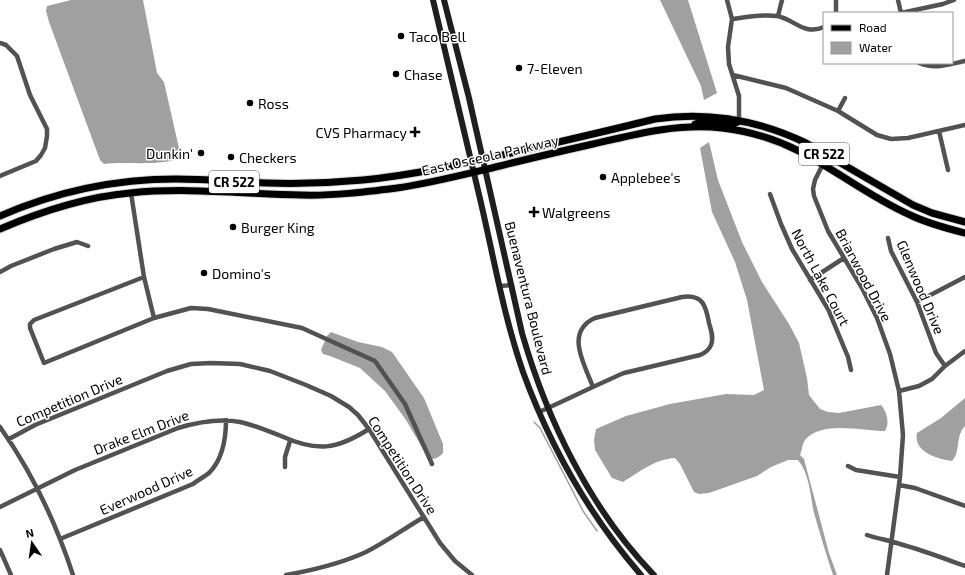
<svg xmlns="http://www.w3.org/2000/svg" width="965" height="575" viewBox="0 0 965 575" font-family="'Exo 2',sans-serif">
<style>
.water{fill:#a0a0a0}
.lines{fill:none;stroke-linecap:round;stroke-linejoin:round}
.stream{stroke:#a0a0a0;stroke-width:1.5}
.primary-casing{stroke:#dbdbdb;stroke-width:9}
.minor{stroke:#525252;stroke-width:4.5}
.secondary{stroke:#1f1f1f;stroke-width:6}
.primary{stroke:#000;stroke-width:7}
.poi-dot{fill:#000;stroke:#fff;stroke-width:1.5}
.labels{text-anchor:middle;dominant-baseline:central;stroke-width:3;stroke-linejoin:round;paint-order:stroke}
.shield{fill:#fff;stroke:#4c4c4c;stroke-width:1}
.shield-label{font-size:13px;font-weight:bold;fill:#000}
.poi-label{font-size:14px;fill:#000;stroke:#fff;text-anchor:start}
.street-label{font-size:14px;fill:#000;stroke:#fff}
</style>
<rect width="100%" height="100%" fill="#fff"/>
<path class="water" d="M71,0H143L157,73L164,82L181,157C166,167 124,161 104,164L100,160L49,22L46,11L47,6Z
M660,0H688L717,93L704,100L701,86Z
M709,142L718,180L742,242L762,282L789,324L799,343L807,378L809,395L820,409L828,412L839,413L881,405C887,412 890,423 885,431C862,431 822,420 805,440C802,444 802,451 800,455L804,459L829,553L837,575H833C826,554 820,534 814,513C810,495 810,475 798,460H788L771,467L757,476L709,493L699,494L694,492L680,464L675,458C655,459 639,472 623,482L612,478L595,450L594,440L596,429L626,416L670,404L726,394L754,395L764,390L747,300L735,262L712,212L700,148Z
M331,332L358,342L382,347L392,352L424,398L443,444V453C439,457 436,459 431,459L423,449L406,420L385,391L360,368L330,356L323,354L321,350L327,336Z
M965,398V426C955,436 961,452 952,461C937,459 913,452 917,433L941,418Z"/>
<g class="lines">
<path class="stream" d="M534,422L540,428L583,511L597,531"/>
<defs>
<path id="primary" d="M695,124C698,123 701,122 704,122C715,121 730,128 739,121
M0,216C55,192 115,179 176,179C206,179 236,182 266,183C298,184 331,183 363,180C414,175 462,164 511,153C559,142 607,131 655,119C708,111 758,120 806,143L913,205L932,213L965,222
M0,229C42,211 85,197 130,193C187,187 245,194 301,195C333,196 365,192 397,188C432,183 466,174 500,166C531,158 562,151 593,144C636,134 678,123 722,128C749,131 775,139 799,151C836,170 870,197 908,214C926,223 945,228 965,233"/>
</defs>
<use href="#primary" class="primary-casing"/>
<path class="minor" d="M727,0L732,19L728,47L729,64L739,96V120
M836,0V13
M898,0L901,13
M901,13L943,4L954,0
M778,16L782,0
M732,19C747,17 762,14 777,16C794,19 804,36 824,27
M0,43L6,45L17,56L30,95L47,129V136L45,148L41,155L36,161L0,176
M919,63C935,70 950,64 965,61
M733,75L786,88L838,111L877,135L891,139L908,138L965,125
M838,111L845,98
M939,131L948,170
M827,156L815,180L813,189L814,196L828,231L862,288L877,318L890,354L899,391L903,435L900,477L887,575
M131,193L144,277L154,318
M770,194L781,224L792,249L828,309L848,357L851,370
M888,238L891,251L917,302L936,353L945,366
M0,272L11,266L54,249L77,242L88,246
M144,277L34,320L30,324V328L44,363L154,318L191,308L208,309L302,328L375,361L405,404L432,464
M810,280L844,258
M500,286L512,285
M917,302L965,277
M899,391L919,386L932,379L945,366L965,351
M539,412C568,399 596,385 624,373L700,355C705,353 709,350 711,345C714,338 711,330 709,323C706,306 703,294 682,297L595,318C564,332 585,365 593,387
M0,427C32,472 56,523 73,575
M9,439L35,425L167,371L191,364L211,363L240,364L270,371L306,385L331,396L349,407L358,415L369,429L440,543L455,561L472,575
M848,466L856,470L900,477
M285,467V457L290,441
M899,485L915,488L965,506
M0,507L75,470L178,428C198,422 219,418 240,422C254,425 268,431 281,436C317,452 336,450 369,429
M867,535C878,539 889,540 900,544C922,550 943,558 965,566
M60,539L193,484C198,480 204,477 209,473C223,459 226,438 226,420
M0,550L11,575
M286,575C314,570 340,564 366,552C386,542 405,528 424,517"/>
<path class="secondary" d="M433,0C449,68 465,135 481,203C494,259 504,317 523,372C550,446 590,516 641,575
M444,0L469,98L522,333C547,420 590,509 654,575"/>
<use href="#primary" class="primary"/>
</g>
<g class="poi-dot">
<circle cx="401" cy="36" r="4"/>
<circle cx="519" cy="68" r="4"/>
<circle cx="396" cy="74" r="4"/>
<circle cx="250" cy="103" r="4"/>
<path d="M413 126h4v4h4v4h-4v4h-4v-4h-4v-4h4z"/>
<circle cx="201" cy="153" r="4"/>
<circle cx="231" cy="157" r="4"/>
<circle cx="603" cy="177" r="4"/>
<path d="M532 206h4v4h4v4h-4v4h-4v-4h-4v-4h4z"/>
<circle cx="233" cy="227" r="4"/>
<circle cx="204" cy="273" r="4"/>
</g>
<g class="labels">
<g class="shield">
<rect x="799" y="143" width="50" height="22" rx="3"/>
<rect x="209" y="171" width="50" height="22" rx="3"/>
</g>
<g class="shield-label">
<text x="824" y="154">CR 522</text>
<text x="234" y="182">CR 522</text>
</g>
<g class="poi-label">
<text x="409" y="36">Taco Bell</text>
<text x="527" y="68">7-Eleven</text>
<text x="404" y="74">Chase</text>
<text x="258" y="103">Ross</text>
<text x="407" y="132" text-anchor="end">CVS Pharmacy</text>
<text x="193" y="153" text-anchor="end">Dunkin'</text>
<text x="239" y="157">Checkers</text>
<text x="611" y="177">Applebee's</text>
<text x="542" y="212">Walgreens</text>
<text x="241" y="227">Burger King</text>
<text x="212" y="273">Domino's</text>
</g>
<g class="street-label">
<text transform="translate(490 155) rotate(-13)">East Osceola Parkway</text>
<text transform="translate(864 275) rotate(62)">Briarwood Drive</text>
<text transform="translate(821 277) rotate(62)">North Lake Court</text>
<text transform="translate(921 287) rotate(67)">Glenwood Drive</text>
<text transform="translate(529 298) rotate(76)">Buenaventura Boulevard</text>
<text transform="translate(69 400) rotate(-23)">Competition Drive</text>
<text transform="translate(141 432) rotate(-21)">Drake Elm Drive</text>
<text transform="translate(403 465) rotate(57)">Competition Drive</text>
<text transform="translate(146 490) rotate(-24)">Everwood Drive</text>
</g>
</g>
<rect x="823" y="12" width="130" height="52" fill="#ffffff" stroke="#999999"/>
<rect x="831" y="25" width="20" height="6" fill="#000000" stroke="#999999"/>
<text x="859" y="32" font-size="12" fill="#000000">Road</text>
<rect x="831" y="42" width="20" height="12" fill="#a0a0a0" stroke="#999999"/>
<text x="859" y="52" font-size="12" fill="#000000">Water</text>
<g transform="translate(32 543) rotate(347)" stroke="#ffffff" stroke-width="3" paint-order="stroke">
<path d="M0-3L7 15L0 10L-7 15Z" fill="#000000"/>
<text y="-6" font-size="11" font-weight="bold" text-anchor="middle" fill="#000000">N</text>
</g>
</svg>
